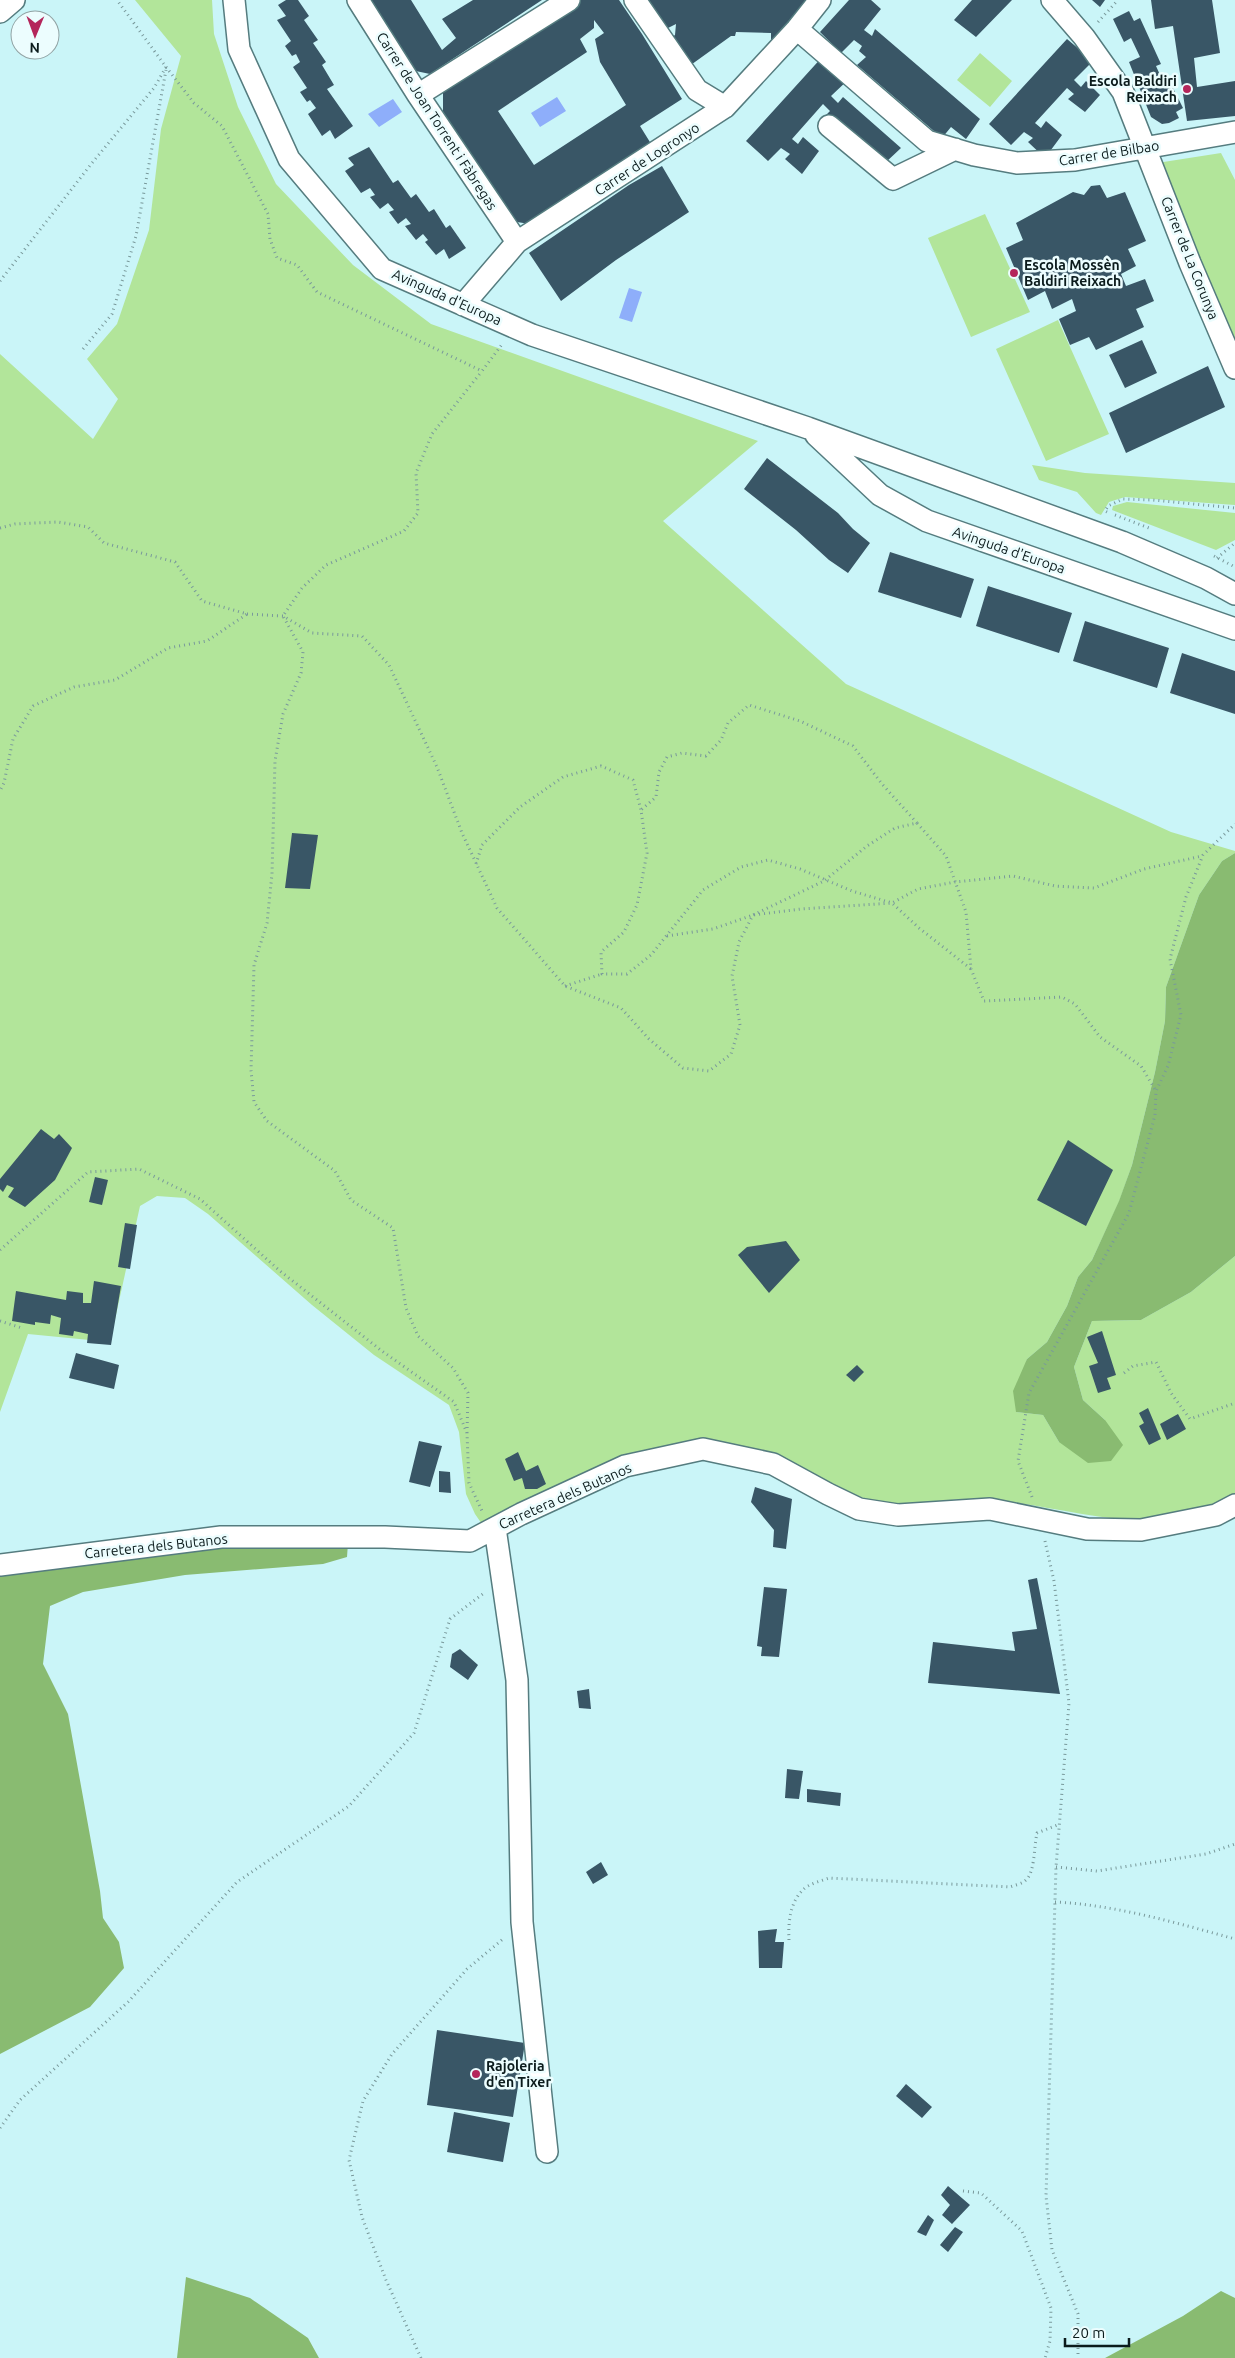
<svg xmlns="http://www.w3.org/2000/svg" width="1235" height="2358" viewBox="0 0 1235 2358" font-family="Ubuntu,sans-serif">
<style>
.green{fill:#b2e59a}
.forest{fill:#89bb71}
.water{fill:#8eaefa}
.building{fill:#395666;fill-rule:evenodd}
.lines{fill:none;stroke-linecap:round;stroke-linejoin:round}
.minor-casing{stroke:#557c7f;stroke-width:24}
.path{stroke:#79999b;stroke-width:3;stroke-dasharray:1 4;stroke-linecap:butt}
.minor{stroke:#fff;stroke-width:21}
.poi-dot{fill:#b4265b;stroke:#ecfdfe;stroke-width:2}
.labels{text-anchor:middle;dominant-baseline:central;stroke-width:5;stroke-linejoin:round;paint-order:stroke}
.poi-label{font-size:14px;font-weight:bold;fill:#0b1b1c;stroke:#ecfdfe;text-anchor:start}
.street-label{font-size:14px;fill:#0b1b1c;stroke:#ecfdfe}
</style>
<rect width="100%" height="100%" fill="#caf5f8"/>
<path class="green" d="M135,0H212L214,34L238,107L276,184L353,265L431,324L758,441L663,521L846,684L1171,832L1235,851V853L1222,861L1199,895L1166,987L1165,1021L1155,1072L1132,1165L1119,1202L1092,1260L1078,1277L1067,1306L1047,1342L1027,1359L1016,1412L1043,1415L1059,1442L1105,1420L1083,1400L1074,1367L1092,1321L1141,1320L1191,1292L1235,1256V1495C1221,1502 1204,1514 1188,1517C1114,1531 1042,1499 968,1499C931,1500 894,1510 858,1496C799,1473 760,1436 691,1443C613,1450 550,1489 484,1527L475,1514L466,1494L459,1432L449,1405L374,1355L312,1305L208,1214L185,1198L157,1196L140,1206L110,1342L28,1334L0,1412V354L93,439L118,399L87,359L117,324L149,230L161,129L181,56Z
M980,53L1012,81L990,107L957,80Z
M1221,153L1235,180V340L1157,163Z
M985,214L1030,312L971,337L928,238Z
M1058,320L1109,434L1046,461L996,349Z
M1032,465L1085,473L1235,483V505L1125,497L1109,502L1101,515L1096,513L1077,492L1039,480Z
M1127,502L1235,513V540L1216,550L1112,510L1113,506Z"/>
<path class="forest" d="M1235,853V1256L1191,1292L1141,1320L1092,1321L1074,1367L1083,1400L1105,1420L1123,1445L1111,1461L1088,1463L1059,1442L1043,1415L1016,1412L1013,1391L1027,1359L1047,1342L1067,1306L1078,1277L1092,1260L1119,1201L1132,1165L1155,1072L1165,1021L1166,987L1199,895L1222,861Z
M348,1543L347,1557L323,1564L185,1575L83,1592L50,1606L43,1664L68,1714L100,1891L103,1918L119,1942L124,1968L90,2007L0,2054V1575L211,1546Z
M186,2277L250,2298L308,2338L319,2358H177Z
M1221,2291L1235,2298V2358H1105L1183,2316Z"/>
<path class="water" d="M557,97L566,111L540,127L531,113Z
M393,99L402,112L379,127L368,114Z
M629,288L642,292L632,322L619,318Z"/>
<path class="building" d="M286,0H298L309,16L304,20L318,40L313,43L326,62L322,65L334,85L327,89L353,126L335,139L330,130L322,136L308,114L316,108L310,100L307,102L300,92L307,88L293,67L300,62L296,54L292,56L285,46L291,41L277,20L286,16L278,5Z
M365,0H411L442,50L456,38L442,19L473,0H542L430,74L411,70Z
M580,0H619L642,34L682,99L640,126L653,147L536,225L517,222L443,114V89ZM594,20L604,33L595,39L600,62L626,105L534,165L498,111L587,52L580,39L594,28Z
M646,0H807L771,45V33L736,32L735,36H731L688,67L670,39L675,35L676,24L664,30Z
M849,0H871L881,9L864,30L872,36L875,29L980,119L966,139L951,127L942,138L857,65L866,57L859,51L862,46L854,40L841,53L820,32Z
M972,0H1012L976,37L954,20Z
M1092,0H1105L1100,7Z
M1151,0H1212L1220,53L1194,58L1197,87L1235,81V116L1187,121L1173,26L1155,29Z
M1129,11L1134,21L1140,18L1161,64L1156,66L1165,86L1171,84L1183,108L1176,112L1179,118L1169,123L1162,124L1151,117L1129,62L1140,57L1131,38L1124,42L1113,19Z
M1067,39L1093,61L1074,80L1081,87L1086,81L1100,95L1085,112L1068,99L1074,94L1067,88L1035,123L1041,128L1046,121L1062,135L1045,158L1028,142L1033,138L1024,132L1011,145L989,124Z
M824,55L850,78L831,96L838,103L843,97L901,148L885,163L825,116L830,111L823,104L792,139L798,144L803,137L819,151L802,174L785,159L790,154L781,148L768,161L746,141Z
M369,147L393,183L398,180L411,198L416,194L429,212L434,209L446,228L450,225L466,248L449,259L444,249L436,255L425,242L428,240L423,234L416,240L405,226L411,224L406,218L398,224L389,212L394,210L388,203L380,209L370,197L375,195L370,188L361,193L345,171L354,165L348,158Z
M662,166L689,212L616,260L561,301L529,253L629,185Z
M1100,185L1107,198L1125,192L1146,241L1128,249L1136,266L1121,274L1126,286L1145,279L1154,301L1136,309L1144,327L1096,350L1089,337L1070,345L1059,319L1076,311L1072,299L1052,309L1045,291L1028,300L1006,248L1023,240L1016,223L1073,192L1084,195L1091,186Z
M1142,340L1157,373L1125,388L1109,355Z
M1208,366L1225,407L1126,453L1109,413Z
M767,458L838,513L853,529L870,543L848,573L829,560L796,530L744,489Z
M890,552L974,579L961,618L878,592Z
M988,586L1072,613L1059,653L976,626Z
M1085,621L1169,648L1157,688L1073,661Z
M1182,653L1235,671V714L1170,693Z
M292,833L318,835L310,889L285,888Z
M41,1129L54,1139L59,1134L72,1148L55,1180L25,1207L8,1197L14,1188L7,1185L3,1192L0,1189V1179Z
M1068,1140L1113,1170L1086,1226L1037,1200Z
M95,1177L108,1180L102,1205L89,1202Z
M125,1223L137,1225L130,1269L118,1267Z
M786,1241L800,1260L769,1293L738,1255L747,1247Z
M94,1281L121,1286L111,1345L87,1343L88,1334L74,1331L73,1336L59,1334L61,1318L51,1315L50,1324L35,1322V1325L12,1321L16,1291L66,1300L67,1291L83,1293V1303H91Z
M1102,1331L1116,1375L1107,1378L1111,1389L1098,1393L1089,1366L1098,1363L1087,1337Z
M76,1353L119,1365L114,1389L69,1378Z
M857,1365L864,1372L854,1382L846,1375Z
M1148,1408L1161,1439L1149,1445L1139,1426L1144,1423L1139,1413Z
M1178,1414L1186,1429L1167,1440L1160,1424Z
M419,1441L442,1446L430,1487L409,1482Z
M518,1452L526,1471L538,1465L546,1484L537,1489H525L522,1478L514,1481L505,1459Z
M439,1471L450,1472L451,1493L439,1492Z
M755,1487L792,1499L786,1549L773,1547L774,1530L751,1502Z
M1037,1578L1060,1694L928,1683L933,1642L1015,1651L1012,1632L1037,1629L1028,1580Z
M764,1587L787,1589L779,1657L761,1656L762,1647L757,1646Z
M460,1649L478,1665L468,1680L450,1667L452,1654Z
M589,1689L591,1709L579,1708L577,1691Z
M787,1769L803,1771L799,1799L785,1798Z
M807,1789L841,1793L840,1806L807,1802Z
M601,1862L608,1875L593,1884L586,1872Z
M777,1929L775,1942H784L782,1968H759L758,1931Z
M437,2030L525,2043L513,2117L427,2105Z
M906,2084L932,2107L922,2118L896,2096Z
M454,2112L510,2123L503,2162L447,2152Z
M948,2186L970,2205L952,2224L942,2215L950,2205L941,2195Z
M928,2215L934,2220L926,2236L917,2232Z
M955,2227L963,2232L948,2252L940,2245Z"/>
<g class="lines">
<defs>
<path id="minor" d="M234,0L239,49L289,159L382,269L532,335L808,428L1122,542L1206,578L1235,594
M358,0L418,95L517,242
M635,0L697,90L725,107
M1052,0L1084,37L1123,92L1190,263L1235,368
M0,12L14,0
M797,29L927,141L974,155L1017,163L1075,160L1235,132
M418,95L569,0
M829,126L893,179L955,149
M463,305L517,242L725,107L797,29L820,0
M816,435L880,495L927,521L1235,629
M495,1528L517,1680L522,1922L547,2152
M0,1565L221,1537H385L470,1541L521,1514L625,1466L703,1449L773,1464L828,1494L859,1509L898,1515L990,1509L1087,1529L1141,1530L1216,1515L1235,1505"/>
</defs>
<use href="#minor" class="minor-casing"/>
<path class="path" d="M1098,22L1118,0
M166,67L194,103L222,126L268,214L270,239L277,258L297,265L317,292L482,371L503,343
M0,281L92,163L154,88L166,67L117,0
M83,349L112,314L136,236L166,70
M1107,512L1105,511L1108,506L1123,499L1153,500L1235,508
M1115,515L1149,528
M0,528L15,524L58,522L88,527L104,543L175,562L202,601L247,614L207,641L168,648L115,680L74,687L33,706L13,739L4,783L0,791
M1214,556L1235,567
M1217,558L1235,543
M247,614L283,616L312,633L362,636L389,665L437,767L462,833L497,908L565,986L621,1008L649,1039L683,1068L709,1071L731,1054L740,1025L732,976L739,942L753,915L824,881L867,846L895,828L917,823L946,856L966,912L971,969L984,1001L1062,997L1075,1004L1100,1037L1141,1066L1156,1091
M917,823L882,784L853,746L800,721L749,705L728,723L721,740L706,756L682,753L667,757L659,772L656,797L641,810L647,853L637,905L624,932L601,952L602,974H627L651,955L703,890L741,867L768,860L800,869L852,891L892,903L919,928L971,969
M476,864L482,845L520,807L563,777L601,766L633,780L641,810
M667,936L713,929L753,915L801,909L892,903L918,889L955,882L1013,876L1055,886L1094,888L1144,869L1202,856
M565,986L602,974
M0,1250L88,1172L139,1169L200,1199L280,1271L382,1351L454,1402L467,1433L469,1483L482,1511
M0,1321L22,1328
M1124,1373L1133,1366L1156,1362L1171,1393L1190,1419L1235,1403
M467,1433L468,1393L453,1368L418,1336L406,1308L393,1228L351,1200L335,1171L267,1121L254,1102L251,1070L254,965L267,923L272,874L275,761L283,714L301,673L303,652L283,616L302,588L326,565L404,531L418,513L416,473L432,434L482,371
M1032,1497L1018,1461L1029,1393L1129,1213L1155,1115L1156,1091L1168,1066L1181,1015L1170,959L1186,897L1203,855L1235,824
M1045,1541L1054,1581L1069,1703L1056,1867L1046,2196L1052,2250L1078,2314V2358
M1056,1867L1097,1871L1206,1854L1235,1844
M1055,1902C1116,1905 1177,1923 1235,1939
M789,1940C788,1923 790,1902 803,1890C808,1884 821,1881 829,1878L1010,1887C1015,1885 1022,1884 1026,1880C1035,1872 1034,1846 1037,1833L1060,1824
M0,2128L20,2100L128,2002L237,1882L349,1806L414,1733L450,1619L484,1593
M963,2191L981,2193L1022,2231L1051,2308L1050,2341L1045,2358
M421,2358L386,2280L362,2217L349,2160L363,2101L392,2054L467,1969L503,1939"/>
<use href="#minor" class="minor"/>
</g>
<g class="poi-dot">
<circle cx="1187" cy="89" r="5"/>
<circle cx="1014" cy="273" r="5"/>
<circle cx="476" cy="2074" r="5"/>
</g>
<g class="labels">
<g class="poi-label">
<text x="1177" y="81" text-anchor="end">Escola Baldiri<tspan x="1177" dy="16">Reixach</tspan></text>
<text x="1024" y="265">Escola Mossèn<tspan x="1024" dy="16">Baldiri Reixach</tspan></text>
<text x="486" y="2066">Rajoleria<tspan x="486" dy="16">d'en Tixer</tspan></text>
</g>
<g class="street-label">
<text transform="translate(437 121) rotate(57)">Carrer de Joan Torrent i Fàbregas</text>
<text transform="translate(1109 153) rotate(-9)">Carrer de Bilbao</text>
<text transform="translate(647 159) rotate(-33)">Carrer de Logronyo</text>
<text transform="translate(1190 258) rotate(68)">Carrer de La Corunya</text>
<text transform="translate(447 297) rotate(24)">Avinguda d'Europa</text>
<text transform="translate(1009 550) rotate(19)">Avinguda d'Europa</text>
<text transform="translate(565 1496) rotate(-24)">Carretera dels Butanos</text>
<text transform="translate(156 1546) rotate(-6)">Carretera dels Butanos</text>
</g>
</g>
<g transform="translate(35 35) rotate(181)"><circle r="24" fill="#ecfdfe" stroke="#92a3a4"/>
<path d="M0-4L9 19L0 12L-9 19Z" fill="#b4265b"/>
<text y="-8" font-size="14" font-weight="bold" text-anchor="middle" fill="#0b1b1c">N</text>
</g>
<path d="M1065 2338v8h64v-8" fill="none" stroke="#0b1b1c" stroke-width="2.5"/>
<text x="1072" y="2338" font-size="15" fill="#0b1b1c" stroke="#ecfdfe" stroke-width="4" paint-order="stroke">20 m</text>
</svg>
